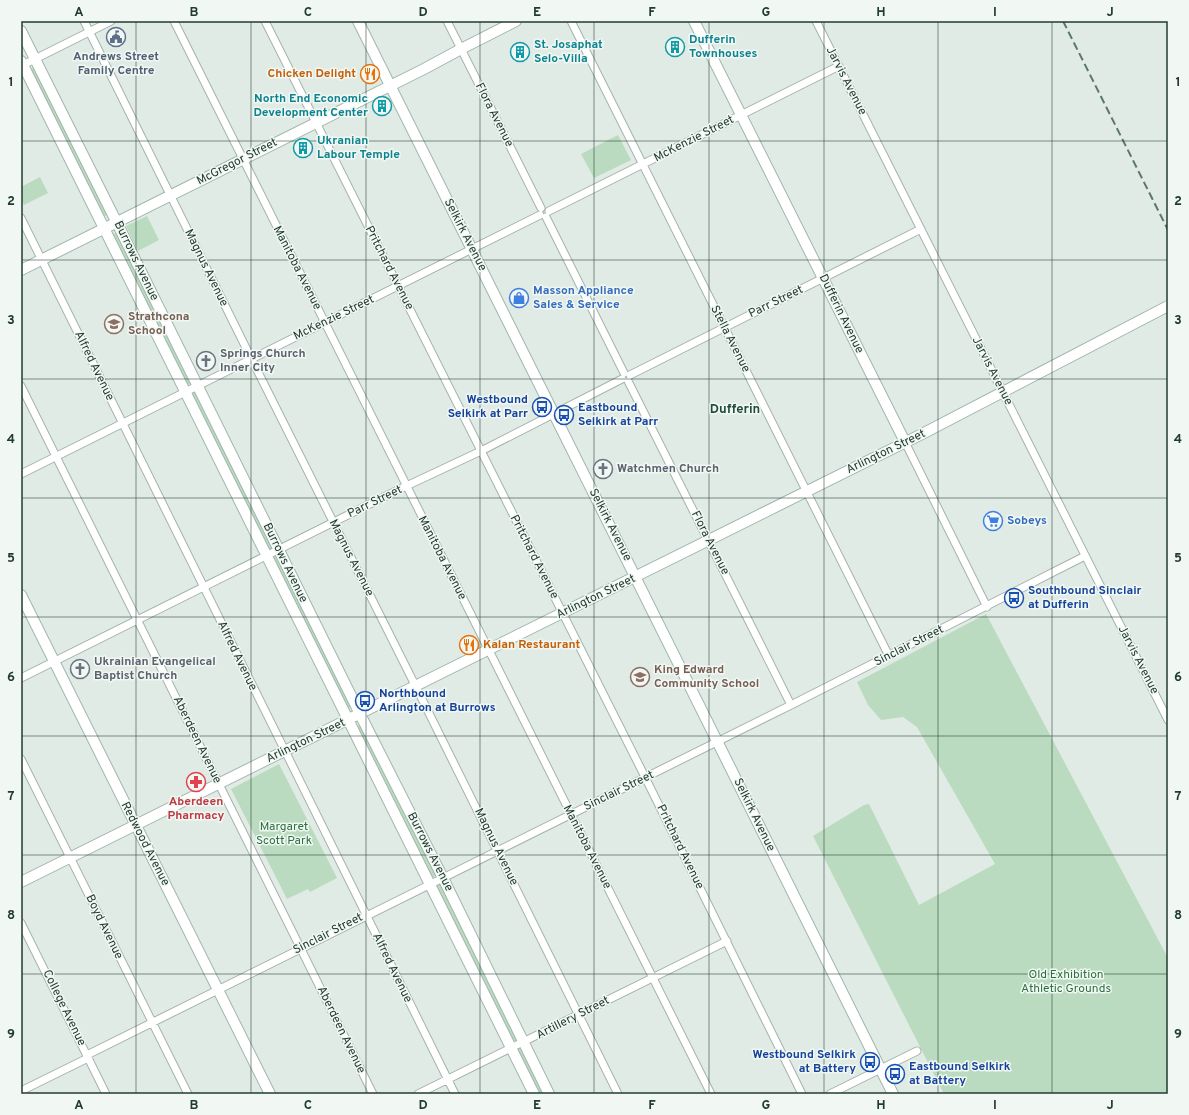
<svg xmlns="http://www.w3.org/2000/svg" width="1189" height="1115" viewBox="0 0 1189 1115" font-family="Overpass,sans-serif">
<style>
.green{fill:#badbbf}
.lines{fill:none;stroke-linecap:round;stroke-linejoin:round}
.street-casing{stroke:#a4b3ab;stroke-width:9}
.secondary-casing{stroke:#a0b6ac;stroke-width:12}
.street{stroke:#fff;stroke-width:7}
.secondary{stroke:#fff;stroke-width:10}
.rail{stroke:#5c776c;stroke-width:2;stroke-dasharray:8 4;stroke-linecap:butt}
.secondary-bridge-casing{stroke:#a0b6ac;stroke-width:12;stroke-linecap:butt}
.secondary-bridge{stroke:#fff;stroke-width:10}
.grid{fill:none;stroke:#223b31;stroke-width:1;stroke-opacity:0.55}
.labels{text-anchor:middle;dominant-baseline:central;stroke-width:3;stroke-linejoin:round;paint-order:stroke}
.culture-label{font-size:12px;font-weight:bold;fill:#0d838f;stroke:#f1f8f4;text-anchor:start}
.service-label{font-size:12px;font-weight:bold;fill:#4e5e75;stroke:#f1f8f4}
.food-label{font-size:12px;font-weight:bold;fill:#c56008;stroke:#f1f8f4;text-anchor:end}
.street-label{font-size:12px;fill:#223b31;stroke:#f1f8f4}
.shop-label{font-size:12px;font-weight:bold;fill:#366cbe;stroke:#f1f8f4;text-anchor:start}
.education-label{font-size:12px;font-weight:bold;fill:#785e54;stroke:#f1f8f4;text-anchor:start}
.worship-label{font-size:12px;font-weight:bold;fill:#5b616d;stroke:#f1f8f4;text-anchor:start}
.transit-label{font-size:12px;font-weight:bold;fill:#164399;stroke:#f1f8f4;text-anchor:start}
.health-label{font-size:12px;font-weight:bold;fill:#be3a42;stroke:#f1f8f4}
.park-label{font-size:12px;fill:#2e703f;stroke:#f1f8f4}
.neighbourhood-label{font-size:13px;font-weight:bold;fill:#1f4c3b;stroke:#f1f8f4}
.neatline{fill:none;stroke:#223b31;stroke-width:1.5}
.grid-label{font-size:13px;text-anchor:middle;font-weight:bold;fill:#223b31}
</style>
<rect width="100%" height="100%" fill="#e1ebe5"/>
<path class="green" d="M35,67L107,212V215L105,216L103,215L32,73L31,69Z
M618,135L631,160L594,178L581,154Z
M40,177L48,193L24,205L21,199V187Z
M147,216L159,240L138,251L126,226Z
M116,233L119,236L192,383L191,384L187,385L112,234Z
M193,392H196L273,548L269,550L191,393Z
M275,556H277L351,707L349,708L345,703L273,559Z
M986,614L1168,958V1094H944L813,836L864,805L869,804L919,905L995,864L917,727L903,717L881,720L868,705L857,682Z
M360,725L436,874L434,877H431L359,732L358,726Z
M279,764L337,878L310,892L308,889L287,899L231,789Z
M439,883H441L517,1040L516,1041H512L436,886Z
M519,1047H521L546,1094H538L517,1050Z"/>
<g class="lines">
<defs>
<path id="street" d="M84,21L255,366L419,693L618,1094
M174,21L711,1094
M265,21L645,777L802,1094
M447,21L541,208
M571,21L889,656
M816,21L1168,720
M21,66L111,21
M549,211L839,66
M546,217L624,373
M21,218L455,1094
M630,375L921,229
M628,381L791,705
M21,386L373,1094
M905,442L987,607
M21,474L540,215
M21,678L400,489L481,451L622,379
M21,759L188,1094
M21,923L106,1094
M87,1055L791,705L1085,556
M21,1091L88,1058
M418,1094L727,941
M830,1094L917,1051"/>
<path id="secondary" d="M358,21L893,1094
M694,21L905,442
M21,31L120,229L363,720L443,878L549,1094
M21,61L534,1094
M21,270L424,69L461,49L516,21
M21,595L270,1094
M21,882L922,434"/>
</defs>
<use href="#street" class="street-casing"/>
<use href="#secondary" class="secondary-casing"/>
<use href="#street" class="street"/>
<use href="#secondary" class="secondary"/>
<path class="rail" d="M1063,21L1168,230"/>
<defs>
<path id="secondary-bridge" d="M922,434L1168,306"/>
</defs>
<use href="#secondary-bridge" class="secondary-bridge-casing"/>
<use href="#secondary-bridge" class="secondary-bridge"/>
</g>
<path class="grid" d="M136,21V1094M251,21V1094M366,21V1094M480,21V1094M594,21V1094M709,21V1094M824,21V1094M938,21V1094M1052,21V1094M21,141H1168M21,260H1168M21,379H1168M21,498H1168M21,617H1168M21,736H1168M21,855H1168M21,974H1168"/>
<defs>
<symbol id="civic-ring" viewBox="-11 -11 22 22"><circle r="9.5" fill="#f1f8f4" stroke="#5c6f8a" stroke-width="1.5"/><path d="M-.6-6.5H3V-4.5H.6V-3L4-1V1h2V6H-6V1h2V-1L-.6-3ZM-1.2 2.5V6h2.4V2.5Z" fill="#5c6f8a"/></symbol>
<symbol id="building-ring" viewBox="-11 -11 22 22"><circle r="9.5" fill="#f1f8f4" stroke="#0f9aa8" stroke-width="1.5"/><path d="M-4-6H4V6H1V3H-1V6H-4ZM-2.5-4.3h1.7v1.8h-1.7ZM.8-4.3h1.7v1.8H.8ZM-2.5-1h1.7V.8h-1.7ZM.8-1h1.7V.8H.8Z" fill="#0f9aa8"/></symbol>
<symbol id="restaurant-ring" viewBox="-11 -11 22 22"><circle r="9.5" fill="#f1f8f4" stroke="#e8710a" stroke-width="1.5"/><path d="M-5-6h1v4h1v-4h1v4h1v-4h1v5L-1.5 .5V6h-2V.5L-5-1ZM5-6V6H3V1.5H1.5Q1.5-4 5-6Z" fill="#e8710a"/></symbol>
<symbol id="shop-ring" viewBox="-11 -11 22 22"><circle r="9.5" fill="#f1f8f4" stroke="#3f7fe0" stroke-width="1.5"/><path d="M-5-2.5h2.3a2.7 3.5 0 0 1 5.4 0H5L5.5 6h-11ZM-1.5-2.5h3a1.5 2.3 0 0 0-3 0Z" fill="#3f7fe0"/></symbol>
<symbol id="school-ring" viewBox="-11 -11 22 22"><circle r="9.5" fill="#f1f8f4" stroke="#8d6e63" stroke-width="1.5"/><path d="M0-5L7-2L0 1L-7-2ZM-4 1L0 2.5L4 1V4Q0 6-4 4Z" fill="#8d6e63"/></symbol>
<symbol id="church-ring" viewBox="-11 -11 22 22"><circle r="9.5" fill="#f1f8f4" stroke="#6b7280" stroke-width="1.5"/><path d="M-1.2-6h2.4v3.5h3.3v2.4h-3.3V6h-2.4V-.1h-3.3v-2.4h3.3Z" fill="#6b7280"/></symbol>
<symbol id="bus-ring" viewBox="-11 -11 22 22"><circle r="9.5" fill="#f1f8f4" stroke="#1a4fb4" stroke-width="1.5"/><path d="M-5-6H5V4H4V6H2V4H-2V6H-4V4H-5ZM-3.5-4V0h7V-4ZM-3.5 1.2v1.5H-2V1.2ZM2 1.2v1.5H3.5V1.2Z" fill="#1a4fb4"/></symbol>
<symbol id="supermarket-ring" viewBox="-11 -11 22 22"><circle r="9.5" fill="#f1f8f4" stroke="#3f7fe0" stroke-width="1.5"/><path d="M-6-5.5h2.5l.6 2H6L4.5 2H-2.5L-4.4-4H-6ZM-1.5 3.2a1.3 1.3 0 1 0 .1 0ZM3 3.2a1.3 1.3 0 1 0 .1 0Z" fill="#3f7fe0"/></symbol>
<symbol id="pharmacy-ring" viewBox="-11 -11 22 22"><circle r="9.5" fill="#f1f8f4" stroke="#e0444e" stroke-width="1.5"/><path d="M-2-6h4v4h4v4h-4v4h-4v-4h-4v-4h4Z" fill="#e0444e"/></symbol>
</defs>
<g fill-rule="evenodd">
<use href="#civic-ring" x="105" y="26" width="22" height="22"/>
<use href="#building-ring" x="664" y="36" width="22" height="22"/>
<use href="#building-ring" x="509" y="41" width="22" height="22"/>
<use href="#restaurant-ring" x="359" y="63" width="22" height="22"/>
<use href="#building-ring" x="371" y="95" width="22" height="22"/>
<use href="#building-ring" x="292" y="137" width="22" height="22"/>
<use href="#shop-ring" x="508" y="287" width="22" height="22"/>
<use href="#school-ring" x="103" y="313" width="22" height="22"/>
<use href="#church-ring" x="195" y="350" width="22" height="22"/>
<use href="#bus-ring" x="531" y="396" width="22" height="22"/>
<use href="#bus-ring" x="553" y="404" width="22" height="22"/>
<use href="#church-ring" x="592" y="458" width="22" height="22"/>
<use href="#supermarket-ring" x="982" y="510" width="22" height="22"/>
<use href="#bus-ring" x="1003" y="587" width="22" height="22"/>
<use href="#restaurant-ring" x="458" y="634" width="22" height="22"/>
<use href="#church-ring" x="69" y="658" width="22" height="22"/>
<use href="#school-ring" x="629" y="666" width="22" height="22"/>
<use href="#bus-ring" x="354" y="690" width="22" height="22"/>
<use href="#pharmacy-ring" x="185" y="771" width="22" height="22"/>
<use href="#bus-ring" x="859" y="1051" width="22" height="22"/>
<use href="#bus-ring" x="884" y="1063" width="22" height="22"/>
</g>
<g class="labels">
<g class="culture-label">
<text x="689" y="40">Dufferin<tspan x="689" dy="14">Townhouses</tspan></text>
<text x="534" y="45">St. Josaphat<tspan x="534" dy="14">Selo-Villa</tspan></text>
<text x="368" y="99" text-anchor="end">North End Economic<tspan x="368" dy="14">Development Center</tspan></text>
<text x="317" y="141">Ukranian<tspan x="317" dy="14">Labour Temple</tspan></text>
</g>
<g class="service-label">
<text x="116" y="57">Andrews Street<tspan x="116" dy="14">Family Centre</tspan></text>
</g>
<g class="food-label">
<text x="356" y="74">Chicken Delight</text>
<text x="483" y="645" text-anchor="start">Kalan Restaurant</text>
</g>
<g class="street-label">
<text transform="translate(846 81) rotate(63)">Jarvis Avenue</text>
<text transform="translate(494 115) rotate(63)">Flora Avenue</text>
<text transform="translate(694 139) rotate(-27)">McKenzie Street</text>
<text transform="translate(237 162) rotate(-27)">McGregor Street</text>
<text transform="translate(465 235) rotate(63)">Selkirk Avenue</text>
<text transform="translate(136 261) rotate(64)">Burrows Avenue</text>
<text transform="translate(206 268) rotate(64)">Magnus Avenue</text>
<text transform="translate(297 268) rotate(63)">Manitoba Avenue</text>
<text transform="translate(389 268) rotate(63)">Pritchard Avenue</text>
<text transform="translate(776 302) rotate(-26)">Parr Street</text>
<text transform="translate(841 314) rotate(64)">Dufferin Avenue</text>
<text transform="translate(334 318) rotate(-26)">McKenzie Street</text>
<text transform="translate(730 339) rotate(63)">Stella Avenue</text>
<text transform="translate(94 366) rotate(64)">Alfred Avenue</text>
<text transform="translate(992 371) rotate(63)">Jarvis Avenue</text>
<text transform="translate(886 452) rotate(-26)">Arlington Street</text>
<text transform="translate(375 502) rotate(-26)">Parr Street</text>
<text transform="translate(610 525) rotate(63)">Selkirk Avenue</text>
<text transform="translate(710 543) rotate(63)">Flora Avenue</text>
<text transform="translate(534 557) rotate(63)">Pritchard Avenue</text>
<text transform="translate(351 558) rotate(63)">Magnus Avenue</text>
<text transform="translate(442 558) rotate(63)">Manitoba Avenue</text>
<text transform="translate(285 563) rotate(64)">Burrows Avenue</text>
<text transform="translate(596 597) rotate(-26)">Arlington Street</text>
<text transform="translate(909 646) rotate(-27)">Sinclair Street</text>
<text transform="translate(237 656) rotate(64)">Alfred Avenue</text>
<text transform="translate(1138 660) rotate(63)">Jarvis Avenue</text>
<text transform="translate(197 740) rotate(64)">Aberdeen Avenue</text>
<text transform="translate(306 741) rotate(-26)">Arlington Street</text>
<text transform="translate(619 791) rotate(-26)">Sinclair Street</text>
<text transform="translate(754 815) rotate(64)">Selkirk Avenue</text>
<text transform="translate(145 844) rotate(63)">Redwood Avenue</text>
<text transform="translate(496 847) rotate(64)">Magnus Avenue</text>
<text transform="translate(587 847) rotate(63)">Manitoba Avenue</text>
<text transform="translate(680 847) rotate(64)">Pritchard Avenue</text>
<text transform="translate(430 852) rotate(63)">Burrows Avenue</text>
<text transform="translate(104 927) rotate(64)">Boyd Avenue</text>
<text transform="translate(328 934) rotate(-27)">Sinclair Street</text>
<text transform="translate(392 968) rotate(64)">Alfred Avenue</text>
<text transform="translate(64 1008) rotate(64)">College Avenue</text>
<text transform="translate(573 1018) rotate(-27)">Artillery Street</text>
<text transform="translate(341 1030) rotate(64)">Aberdeen Avenue</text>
</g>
<g class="shop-label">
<text x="533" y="291">Masson Appliance<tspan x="533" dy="14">Sales &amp; Service</tspan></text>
<text x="1007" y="521">Sobeys</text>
</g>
<g class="education-label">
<text x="128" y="317">Strathcona<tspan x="128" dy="14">School</tspan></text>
<text x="654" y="670">King Edward<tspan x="654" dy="14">Community School</tspan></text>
</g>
<g class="worship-label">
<text x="220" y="354">Springs Church<tspan x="220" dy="14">Inner City</tspan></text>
<text x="617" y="469">Watchmen Church</text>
<text x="94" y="662">Ukrainian Evangelical<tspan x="94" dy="14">Baptist Church</tspan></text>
</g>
<g class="transit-label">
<text x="528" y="400" text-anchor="end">Westbound<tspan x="528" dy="14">Selkirk at Parr</tspan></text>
<text x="578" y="408">Eastbound<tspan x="578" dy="14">Selkirk at Parr</tspan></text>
<text x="1028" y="591">Southbound Sinclair<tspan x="1028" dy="14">at Dufferin</tspan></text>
<text x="379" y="694">Northbound<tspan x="379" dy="14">Arlington at Burrows</tspan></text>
<text x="856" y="1055" text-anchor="end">Westbound Selkirk<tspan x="856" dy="14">at Battery</tspan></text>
<text x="909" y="1067">Eastbound Selkirk<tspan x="909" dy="14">at Battery</tspan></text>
</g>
<g class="health-label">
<text x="196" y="802">Aberdeen<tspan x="196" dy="14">Pharmacy</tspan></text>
</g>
<g class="park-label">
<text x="284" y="827">Margaret<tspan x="284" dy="14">Scott Park</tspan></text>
<text x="1066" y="975">Old Exhibition<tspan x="1066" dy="14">Athletic Grounds</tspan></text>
</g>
<g class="neighbourhood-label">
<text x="735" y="410">Dufferin</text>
</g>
</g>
<rect width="1189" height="1115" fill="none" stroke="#f1f8f4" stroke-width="44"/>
<rect x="22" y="22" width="1145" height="1071" class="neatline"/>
<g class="grid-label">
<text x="79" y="16">A</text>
<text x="194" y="16">B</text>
<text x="308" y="16">C</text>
<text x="423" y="16">D</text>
<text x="537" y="16">E</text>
<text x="652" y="16">F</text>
<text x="766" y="16">G</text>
<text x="881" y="16">H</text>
<text x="995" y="16">I</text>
<text x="1110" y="16">J</text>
<text x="11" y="86">1</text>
<text x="1178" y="86">1</text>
<text x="11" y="205">2</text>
<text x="1178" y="205">2</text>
<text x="11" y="324">3</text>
<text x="1178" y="324">3</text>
<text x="11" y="443">4</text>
<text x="1178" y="443">4</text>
<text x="11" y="562">5</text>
<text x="1178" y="562">5</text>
<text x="11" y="681">6</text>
<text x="1178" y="681">6</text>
<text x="11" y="800">7</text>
<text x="1178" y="800">7</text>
<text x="11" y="919">8</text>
<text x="1178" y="919">8</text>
<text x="11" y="1038">9</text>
<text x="1178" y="1038">9</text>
<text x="79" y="1109">A</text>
<text x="194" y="1109">B</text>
<text x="308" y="1109">C</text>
<text x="423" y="1109">D</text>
<text x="537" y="1109">E</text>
<text x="652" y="1109">F</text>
<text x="766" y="1109">G</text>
<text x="881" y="1109">H</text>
<text x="995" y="1109">I</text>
<text x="1110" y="1109">J</text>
</g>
</svg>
